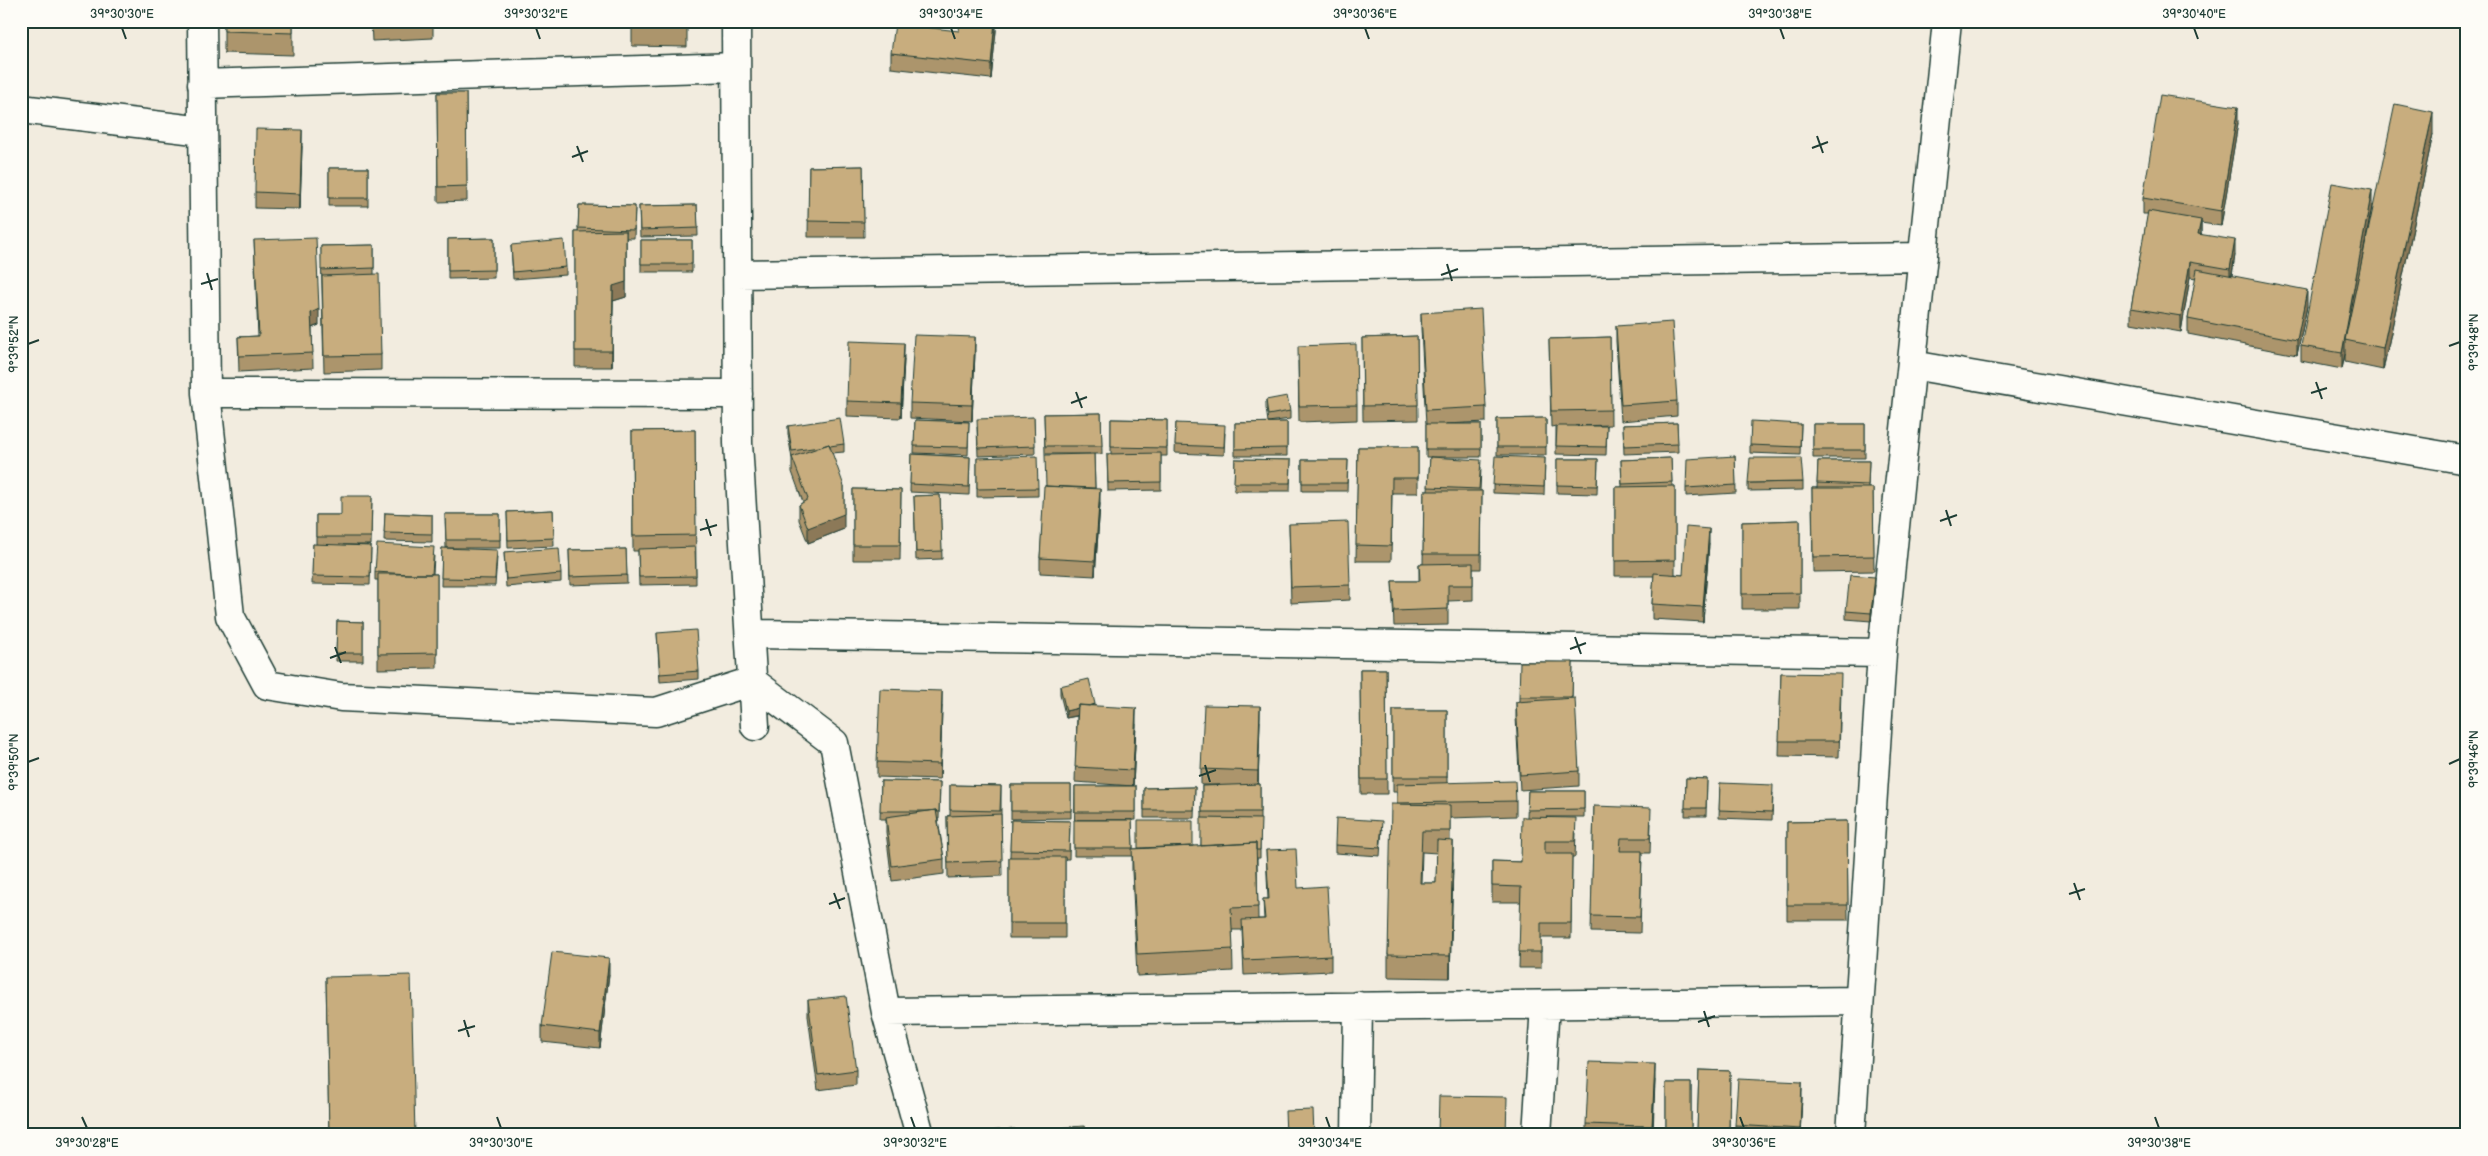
<svg xmlns="http://www.w3.org/2000/svg" width="2488" height="1156" viewBox="0 0 2488 1156" font-family="'Balsamiq Sans',sans-serif">
<style>
.lines{fill:none;stroke-linecap:round;stroke-linejoin:round}
.minor-casing{stroke:#1f3d34;stroke-width:31}
.minor{stroke:#fdfcf7;stroke-width:28}
.wall{fill:#ac956c;stroke:#1f3d34;fill-rule:evenodd}
.shaded-wall{fill:#8c7958;stroke:#1f3d34}
.building{fill:#c8ad7e;stroke:#1f3d34}
.ticks{fill:none;stroke:#1f3d34;stroke-width:2}
.neatline{fill:none;stroke:#1f3d34;stroke-width:2}
.ticks-label{font-size:12px;text-anchor:middle;fill:#1f3d34}
</style>
<rect width="100%" height="100%" fill="#f2ecdf"/>
<filter id="ink" filterUnits="userSpaceOnUse"><feTurbulence type="fractalNoise" baseFrequency=".02" numOctaves="2"/><feDisplacementMap in="SourceGraphic" scale="10" xChannelSelector="R" yChannelSelector="G"/><feConvolveMatrix kernelMatrix="1 2 1 2 8 2 1 2 1" color-interpolation-filters="sRGB"/></filter>
<g filter="url(#ink)">
<g class="lines">
<defs>
<path id="minor" d="M202,21L206,393L230,616L267,685L341,697L656,712L752,681L834,743L886,1012L920,1135
M736,21L738,443L755,726
M202,84L736,67
M21,109L203,131
M738,274L1923,257
M1912,365L2467,460
M206,393L738,394
M750,634L1882,653
M886,1012L1859,1001
M1356,1135L1358,1006
M1537,1135L1545,1005
M1851,1135L1882,653L1947,21"/>
</defs>
<use href="#minor" class="minor-casing"/>
<use href="#minor" class="minor"/>
</g>
<path class="wall" d="M224,21H293V55L224,53Z
M371,21H433V38L372,41Z
M632,21H687V47L632,46Z
M996,21V31L991,79L891,68V53L959,31Z
M437,93H466L467,201L438,202Z
M2238,123L2221,226L2201,223V234L2235,255L2232,276L2307,306L2297,355L2188,334V319L2196,278L2190,277L2181,332L2131,323V308L2148,214H2143V198Z
M2433,134L2383,370L2345,362V354L2342,369L2301,361V346L2372,206L2365,246Z
M302,146L300,209L255,208V192Z
M863,166L864,237H808L809,167Z
M329,168H368V206H329Z
M579,205L635,206L634,238H626V297L613,301L612,367H575V232H578Z
M697,205L698,236L640,237L639,206Z
M494,238V278L448,279V239Z
M254,240L319,325L312,328L313,368L239,372L238,337L258,336Z
M641,240H692V272H641Z
M374,245V275L381,355V370L324,372L321,246Z
M511,245L566,267V275L513,279Z
M1421,313L1486,407V422L1446,424H1481V457H1426V425L1421,328Z
M1616,326L1677,401V416L1621,421L1616,341Z
M1417,336L1418,420L1363,421L1362,338Z
M1610,337L1611,425L1575,426H1607L1606,455L1556,454V426L1551,427L1549,339Z
M975,352L972,421L910,418V403Z
M904,359L901,418L847,416V401Z
M1298,361L1357,405V420L1299,422Z
M1266,400L1290,411V419L1268,422L1266,408Z
M1101,413L1102,454H1094L1095,488L1100,504L1095,576L1040,573V558L1045,486L1090,454H1045L1044,414Z
M1034,417L1035,454L978,456L977,427Z
M1546,418V455H1497V419Z
M1111,419L1167,420V456H1161V490L1108,491L1107,454H1111Z
M915,420L969,422L968,455L914,453Z
M1287,422V456H1235V423Z
M1176,423L1225,433L1224,455L1175,453Z
M1677,423L1678,452L1624,454L1623,425Z
M1801,424L1800,455L1750,453V445Z
M1813,424H1865V458H1813Z
M788,426L844,444V452L832,453L844,529L808,543L799,520V505L803,502L792,472V459L788,434Z
M695,430L696,584L639,585L638,551H633L632,431Z
M1358,447H1418V493H1392L1391,561H1356Z
M911,454L970,457L969,495L910,492Z
M1735,456L1736,493L1686,496V488Z
M1430,457L1481,467L1480,491H1482L1481,569H1473V600L1448,601V625L1394,626L1392,581H1419V564H1423L1424,491H1428Z
M977,458L1038,488V496L977,497Z
M1545,458L1544,495L1493,493V485Z
M1671,458L1672,486H1675V574L1683,575L1709,544L1703,622L1652,619V604L1654,576H1615V487H1622L1621,460Z
M1235,459L1291,460L1290,491H1234Z
M1557,459H1598L1597,494L1557,493Z
M1302,460H1348L1347,491H1302Z
M1818,461H1869L1868,488H1873L1874,571L1813,572L1812,488H1817Z
M1803,482V490L1748,491V483Z
M853,489L901,490L900,560H853Z
M940,495L942,559L916,560L914,496Z
M372,496L371,545H343L371,546L370,585L312,584L313,544L316,545V515H341Z
M553,510L554,546L508,548L507,512Z
M385,513L432,515V542L384,541Z
M445,514H500V548H446Z
M1800,520V609H1742V522Z
M1289,524L1350,585V600L1291,603Z
M442,548L497,557L495,586H441Z
M626,549L627,583L570,585L569,550Z
M504,552L561,574V582L506,587Z
M434,555L433,574H437V668L378,669V580H375V572Z
M1875,585L1871,621L1846,619V611Z
M337,621L363,622V661H336Z
M657,633L699,671V679L660,682Z
M1573,662L1572,698L1579,771V786L1520,790L1516,717V702L1519,701V697Z
M1360,669H1386L1387,794H1361Z
M1781,673L1841,689L1839,757L1779,756Z
M1060,686L1095,706L1136,724L1133,786L1075,782L1077,716L1066,718L1060,694Z
M942,706L940,779L877,777V762Z
M1393,710H1447V783L1516,801V816L1450,818V841L1453,863L1450,978L1388,977V955L1397,804V792H1393ZM1422,852L1437,853L1436,883H1421Z
M1260,721L1258,784H1260V858H1257L1258,919H1264L1263,899H1268L1266,850L1298,888L1331,956V971L1244,975L1242,930H1232L1233,971L1137,976L1132,871V856H1074L1075,786H1136V820H1077H1132L1133,849L1201,846L1202,818V786L1220,785H1201V769Z
M1686,778L1707,779L1706,816H1685Z
M881,781L940,782L939,819H938L944,859V874L892,881L886,832V819H880Z
M1720,783L1773,793L1772,820L1719,818Z
M950,785L1001,786V814L1002,876L948,878L947,816L950,815Z
M1011,785H1071V818L1011,819Z
M1195,787L1194,818H1144V788Z
M1528,791H1584V817H1546L1576,833L1575,857H1572L1571,938H1541V968H1519L1521,902H1492V861L1521,862L1527,817Z
M1594,806L1651,823L1650,853H1642L1640,933L1591,932Z
M1011,820L1070,821L1069,859H1065V938H1009V857H1010Z
M1847,821L1848,920H1787V822Z
M1382,829L1380,856L1335,853V845Z
M609,974L600,1048L542,1042V1026Z
M326,977L415,1135H329Z
M808,1000L856,1070V1085L818,1090L808,1016Z
M1699,1070L1730,1071L1729,1135H1697Z
M1655,1080L1653,1135H1586V1124Z
M1666,1083H1691V1135H1666Z
M1802,1097L1800,1135H1735V1125Z"/>
<path class="shaded-wall" d="M995,21L996,31L991,79V64Z
M2238,107V123L2221,226V211Z
M2433,112V134L2383,370V348Z
M302,130V146L300,209V194Z
M2372,190V206L2347,340H2345V354L2342,369V353Z
M2201,220V235L2198,234Z
M626,231V297L613,301L612,367L613,286Z
M2235,240V255L2230,285V269Z
M2190,262V277L2181,332V316Z
M2307,290V306L2297,355V340Z
M319,309V325L311,328V313Z
M975,337V352L972,421V405Z
M904,343V359L901,418V403Z
M844,486V529L808,543V528Z
M1100,489V504L1095,576V561Z
M1709,529V544L1703,622V607Z
M1875,577V585L1871,621V613Z
M942,691V706L940,779V764Z
M1095,704V712L1066,718V711Z
M1260,706V721L1258,786V771Z
M1136,708V724L1133,786V770Z
M1453,841V863L1450,978V956Z
M609,958V974L600,1048V1033Z
M1655,1064V1080L1652,1135V1126Z
M1802,1082V1097L1800,1135V1129Z"/>
<path class="building" d="M224,21H293V33L224,31Z
M632,21H687V25H632Z
M960,21H995L991,64L891,53L895,24L959,31Z
M437,93H466L467,186L438,187Z
M2160,95L2238,107L2221,211L2143,198Z
M2395,104L2433,112L2383,348L2345,340Z
M256,129L302,130L300,194L255,192Z
M863,166L864,222L808,221L809,167Z
M329,168H368V198H329Z
M2332,183L2372,190L2342,353L2301,346Z
M579,205L635,206L634,230L578,228Z
M697,205L698,228L640,230L639,206Z
M2148,211L2201,220L2198,234L2235,240L2230,269L2190,262L2181,316L2131,308Z
M626,231V282L613,286L612,351H575V232Z
M316,238L319,309L311,313L313,353L239,356L238,337L259,336L254,240Z
M494,238V270L448,271V239Z
M564,240L566,267L513,272L511,245Z
M641,240H692V264H641Z
M374,245V268L321,270V246Z
M2197,269L2307,290L2297,340L2188,319Z
M379,274L381,355L324,356L322,276Z
M1481,309L1486,407L1426,410L1421,313Z
M1672,322L1677,401L1621,405L1616,326Z
M914,335L975,337L972,405L910,403Z
M1417,336L1418,405L1363,406L1362,338Z
M1610,337L1611,410L1551,411L1549,339Z
M849,341L904,343L901,403L847,401Z
M1356,344L1357,405L1299,406L1298,346Z
M1287,396L1290,411L1268,415L1266,400Z
M1101,413L1102,446H1045L1044,414Z
M1034,417L1035,446L978,448L977,419Z
M840,418L844,444L830,446L829,444L819,447L792,451L788,426Z
M1546,418V447H1497V419Z
M1111,419L1167,420V448L1111,447Z
M915,420L969,422L968,447L914,446Z
M1751,421L1801,424L1800,447L1750,445Z
M1287,422V448L1235,449V423Z
M1176,423L1225,425L1224,447L1175,445Z
M1677,423L1678,444L1624,446L1623,425Z
M1426,424H1481V449H1426Z
M1813,424H1865V450H1813Z
M1557,426H1607L1606,447L1556,446Z
M695,430L696,535L633,536L632,431Z
M829,444L844,486V514L808,528L799,505L808,499L792,457Z
M1358,447H1418V478H1392L1391,546L1356,545Z
M1161,453V482L1108,483L1107,454Z
M911,454L970,457L969,487L910,484Z
M1094,454L1095,488L1046,486L1045,455Z
M1037,456L1038,488L977,489V458Z
M1495,456L1545,458L1544,487L1493,485Z
M1735,456L1736,485L1686,488L1687,459Z
M1430,457L1481,460L1479,489L1428,487Z
M1671,458L1672,482L1622,484L1621,460Z
M1750,458H1801L1803,482L1748,483Z
M1235,459L1291,460L1290,483H1234Z
M1557,459H1598L1597,486L1557,485Z
M1302,460H1348L1347,483H1302Z
M1818,461H1869L1868,485L1817,483Z
M1044,486L1100,489L1095,561L1040,558Z
M1675,486V560L1615,561V487Z
M1812,488H1873L1874,556L1813,557Z
M853,489L901,490L900,545H853Z
M1424,491H1482L1481,554H1423Z
M940,495L942,551L916,552L914,496Z
M341,496H372L371,537H316V515H341Z
M553,510L554,538L508,540L507,512Z
M385,513L432,515V534L384,533Z
M445,514H500V540H446Z
M1800,520V593L1742,594V522Z
M1348,522L1350,585L1291,587L1289,524Z
M1686,527L1709,529L1703,607L1652,604L1654,573L1683,575Z
M313,544L371,546L370,577L312,576Z
M377,544L434,547L432,574H409L375,572Z
M695,547L696,576L639,577L638,549Z
M442,548L497,550L495,579L441,578Z
M559,548L561,574L506,579L504,552Z
M626,549L627,575L570,577L569,550Z
M1473,563V585H1448V609L1394,611L1392,581H1420L1419,564Z
M378,574H437V653L378,654Z
M1850,575L1875,577L1871,613L1846,611Z
M337,621L363,622V653H336Z
M696,630L699,671L660,674L657,633Z
M1520,662H1573L1572,697H1519Z
M1360,669H1386L1387,779H1361Z
M1781,673L1841,674L1839,741H1779Z
M1089,679L1095,704L1089,706L1078,705V708L1066,711L1060,686Z
M880,689L942,691L940,764L877,762Z
M1575,698L1579,771L1520,775L1516,702Z
M1078,705L1136,708L1133,770L1075,767Z
M1204,705L1260,706L1258,771L1201,769Z
M1393,710H1447V777H1393Z
M1686,778L1707,779L1706,808H1685Z
M881,781L940,782L939,812H937L936,810L928,811H880Z
M1515,781L1516,801L1397,803V784Z
M1720,783L1773,785L1772,812L1719,810Z
M1260,784V812H1202V786Z
M950,785L1001,786L1000,811L950,810Z
M1011,785H1071V811H1011Z
M1075,786H1136V812H1075Z
M1195,787L1194,810H1144V788Z
M1528,791H1584V809L1527,810Z
M1391,804L1450,805V831H1422L1420,883H1436L1437,840L1453,841L1450,956L1388,955Z
M1594,806L1651,808L1650,838H1621L1620,851H1642L1640,917L1591,916Z
M936,810L944,859L892,866L886,817Z
M1001,814L1002,861L948,863L947,816Z
M1522,817L1576,818L1575,841H1545V854H1572L1571,923H1541V952H1519L1521,887L1492,886V861L1521,862Z
M1201,818L1261,819L1260,850H1256V843L1201,846Z
M1336,818L1382,821L1380,848L1335,845Z
M1011,820L1070,821L1069,851L1010,850Z
M1074,820H1132L1133,848H1074Z
M1138,821H1193V846L1138,848Z
M1847,821L1848,905H1787V822Z
M1256,843L1258,907L1231,908L1233,949L1137,954L1132,849Z
M1296,849L1298,888L1327,886L1331,956L1244,960L1242,920L1265,919L1263,899H1269L1266,850Z
M1009,857H1065V923H1009Z
M552,952L609,958L600,1033L542,1026Z
M411,975L415,1135H329L326,977Z
M846,996L856,1070L818,1075L808,1000Z
M1589,1062L1655,1064L1652,1126H1643V1135H1592L1643,1126L1586,1124Z
M1699,1070L1730,1071L1729,1131L1697,1130Z
M1738,1079L1802,1082L1800,1129L1735,1125Z
M1666,1083H1691V1134H1666Z
M1439,1096L1507,1097L1506,1135H1438Z
M1313,1110L1314,1135H1286L1285,1111Z
M1085,1126V1135H1057L1056,1128Z
M1015,1129V1135H986V1131Z"/>
</g>
<path class="ticks" d="M122,28L126,39M536,28L540,39M951,28L955,39M1365,28L1369,39M1780,28L1784,39M2194,28L2198,39M1817,136L1823,153M577,146L583,162M1812,148L1828,142M572,157L588,151M1447,264L1452,281M207,273L212,290M1441,275L1458,269M201,284L218,279M28,344L39,340M2449,346L2460,342M2316,382L2322,399M1076,392L1082,408M2311,393L2327,388M1071,403L1087,397M1946,510L1951,526M706,519L711,536M1940,521L1957,515M700,530L717,525M1575,637L1581,654M335,647L341,663M1570,649L1586,643M330,658L346,652M28,762L39,758M2449,764L2460,759M1205,765L1210,782M1199,776L1216,770M2074,883L2080,900M834,893L840,909M2069,894L2085,889M829,904L845,898M1704,1011L1709,1027M464,1020L469,1037M1698,1022L1715,1016M458,1031L475,1026M82,1117L87,1128M497,1117L501,1128M911,1117L915,1128M1326,1117L1330,1128M1740,1117L1744,1128M2155,1117L2159,1128"/>
<rect width="2488" height="1156" fill="none" stroke="#fdfcf7" stroke-width="55"/>
<rect x="28" y="28" width="2432" height="1100" class="neatline"/>
<g class="ticks-label">
<text x="122" y="18">39°30'30"E</text>
<text x="536" y="18">39°30'32"E</text>
<text x="951" y="18">39°30'34"E</text>
<text x="1365" y="18">39°30'36"E</text>
<text x="1780" y="18">39°30'38"E</text>
<text x="2194" y="18">39°30'40"E</text>
<text transform="translate(2474 342) rotate(-90)" y="4">9°39'48"N</text>
<text transform="translate(14 344) rotate(-90)" y="4">9°39'52"N</text>
<text transform="translate(2474 759) rotate(-90)" y="4">9°39'46"N</text>
<text transform="translate(14 762) rotate(-90)" y="4">9°39'50"N</text>
<text x="87" y="1147">39°30'28"E</text>
<text x="501" y="1147">39°30'30"E</text>
<text x="915" y="1147">39°30'32"E</text>
<text x="1330" y="1147">39°30'34"E</text>
<text x="1744" y="1147">39°30'36"E</text>
<text x="2159" y="1147">39°30'38"E</text>
</g>
</svg>
